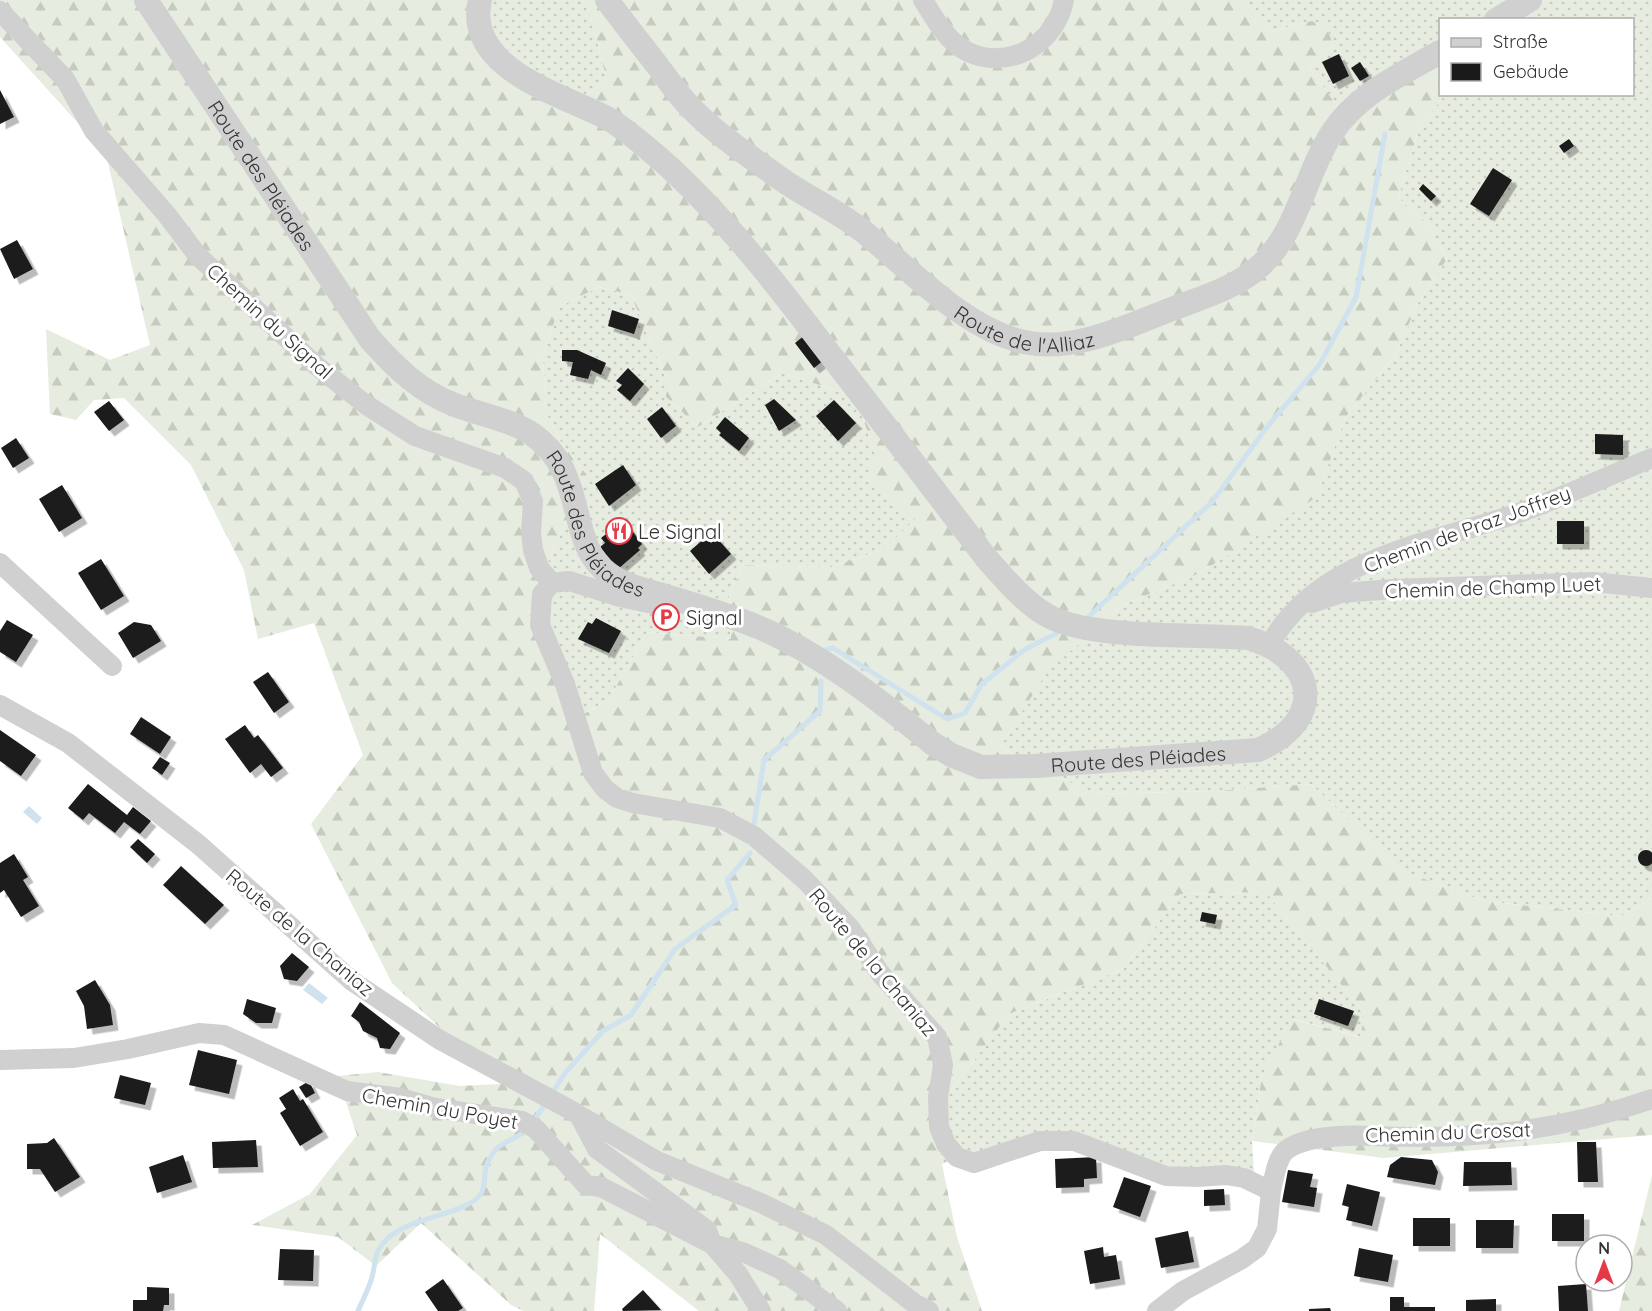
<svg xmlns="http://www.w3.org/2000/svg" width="1652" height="1311" viewBox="0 0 1652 1311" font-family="Quicksand,sans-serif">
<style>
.grass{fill:url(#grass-dots)}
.forest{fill:url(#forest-firs);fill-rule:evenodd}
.water{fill:#cfe2ee}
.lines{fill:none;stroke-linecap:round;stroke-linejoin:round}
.stream{stroke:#cfe2ee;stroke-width:5}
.building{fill:#1a1a1a;filter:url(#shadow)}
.minor{stroke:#d0d0d0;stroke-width:20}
.tertiary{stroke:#d0d0d0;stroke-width:24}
.labels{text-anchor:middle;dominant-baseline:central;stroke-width:6;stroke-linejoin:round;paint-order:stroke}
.street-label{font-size:20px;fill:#333;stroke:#fff}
.poi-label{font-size:20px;fill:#333;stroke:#fff;text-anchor:start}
</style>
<defs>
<pattern id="grass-dots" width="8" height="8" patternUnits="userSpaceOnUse" patternTransform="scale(1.5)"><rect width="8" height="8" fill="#e6ecdf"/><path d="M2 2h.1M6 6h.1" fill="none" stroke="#c6cbc0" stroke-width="1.8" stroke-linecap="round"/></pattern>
<pattern id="forest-firs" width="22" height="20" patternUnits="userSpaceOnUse" patternTransform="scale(1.5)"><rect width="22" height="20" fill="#e6ecdf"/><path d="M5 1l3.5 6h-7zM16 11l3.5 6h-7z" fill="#c6cbc0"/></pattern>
<filter id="shadow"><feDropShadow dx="5.5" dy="5.5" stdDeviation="0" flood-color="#0004"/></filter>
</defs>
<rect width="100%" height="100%" fill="#fff"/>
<path class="grass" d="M467,0H582L590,14L607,81L563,109L474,40Z
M1245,0H1652V898L1621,916L1484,901L1403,871L1311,784L1213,791L1093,794L1000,747L1046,672L1123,605L1200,573L1317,496L1345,418L1396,354L1418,303L1447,259L1429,225L1398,198L1420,126L1445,95L1632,94V20H1440V60L1349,121L1309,68L1333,45L1311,21L1269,32Z
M599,287L631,295L666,379V397L698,427L782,373L841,392L862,415L876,457L865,479L916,519L884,549L831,567L743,565L728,599L731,639L647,632L609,699L568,723L530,615L534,593L587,475L562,444L546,413L543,357L559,307Z
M1266,892L1365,1014L1361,1037L1293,1019L1262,1076L1252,1141L1254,1172L1156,1165L1080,1136L1050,1131L942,1164L932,1116L1009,1014L1123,969L1180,894Z"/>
<path class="forest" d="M0,0H467L474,40L563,109L607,81L590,14L582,0H1245L1270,32L1311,21L1326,25L1333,45L1309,68L1349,121L1440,60V94L1445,95L1420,126L1398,198L1429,225L1447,259L1418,303L1396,354L1345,418L1317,497L1200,573L1123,605L1047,672L1000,747L1093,794L1213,791L1311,784L1403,871L1484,901L1621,916L1652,898V1135L1384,1158L1252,1141L1262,1076L1292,1019L1360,1037L1365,1014L1266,892L1180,894L1123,969L1009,1014L932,1116L957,1237L982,1311H699L600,1234L594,1311H524L511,1305L421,1223L376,1266L338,1237L252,1225L310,1194L357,1135L337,1076L378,1072L460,1086L500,1084L392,983L311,824L363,755L314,623L258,639L244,570L191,465L124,398L94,400L76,420L50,414L46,329L110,360L150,345L106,154L0,37ZM599,287L631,295L666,379V397L698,427L782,373L841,392L862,415L876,457L865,479L915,519L884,549L831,567L743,565L728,599L731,639L647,632L609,699L569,723L530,615L534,593L587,475L562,444L546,413L543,357L559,307Z
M1652,1175V1311H1619Z"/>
<path class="water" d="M29,806L42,818L37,824L23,812Z
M309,983L328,998L322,1004L303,990Z"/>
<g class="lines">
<path class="stream" d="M1086,619L1212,502L1267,427L1320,364L1356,297L1385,134
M822,651L833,648L947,719L965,713L982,684L1024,650L1057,633
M753,830L764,760L820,711L821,681
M551,1095L565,1073L603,1031L631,1015L675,949L736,905L727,880L750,853
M533,1122L546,1103
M358,1311C363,1299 371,1285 373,1273C376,1258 374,1253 386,1240C409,1216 463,1216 480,1195C487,1186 483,1174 487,1164C498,1138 512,1144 527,1129"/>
</g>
<path class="building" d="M1339,54L1349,76L1333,84L1322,62Z
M1360,62L1369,76L1360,81L1351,68Z
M0,90L14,117L0,124Z
M1569,139L1574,146L1564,153L1559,146Z
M1493,168L1512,180L1489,216L1470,204Z
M1423,184L1436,196L1431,201L1419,189Z
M17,240L33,269L14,279L0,249Z
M612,310L639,319L634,334L608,326Z
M805,335L824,360L814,368L795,343Z
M562,350H577L606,363L601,375L591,370L588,379L570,375L573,362L562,361Z
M628,368L644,384L630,401L617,390L622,385L616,381Z
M774,399L796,420L779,431L765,405Z
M834,400L856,423L838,441L816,416Z
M109,401L124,420L109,431L94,412Z
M662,407L676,426L661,438L647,419Z
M725,417L749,438L739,451L719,435L721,433L716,428Z
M1595,434L1623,435V455L1595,454Z
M16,438L29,458L13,468L1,448Z
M623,465L636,485L609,506L595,484Z
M62,485L82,518L59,532L39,499Z
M624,520L642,544L638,548L640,550L618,569L600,547L605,543L601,538Z
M1557,521H1584V544H1557Z
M706,537L711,543L717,538L731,554L709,574L690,551Z
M101,559L124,596L101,610L78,573Z
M596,618L621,631L609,653L578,639L588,622L592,624Z
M7,620L33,635L16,662L0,652V631Z
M134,622L151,625L161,641L133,658L118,633Z
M268,672L289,702L274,713L253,682Z
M141,717L171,737L160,754L130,734Z
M245,725L254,738L258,735L283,768L271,777L261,764L250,773L225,739Z
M0,730L36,755L21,776L0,761Z
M160,757L170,763L162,775L152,768Z
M88,784L127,815L133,807L151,821L140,834L124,822L115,833L89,813L83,820L68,808Z
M138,839L155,854L147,863L130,847Z
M1638 858a8 8 0 1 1 16 0a8 8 0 1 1-16 0Z
M14,854L28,877L23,880L39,906L21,917L4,890L0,893V863Z
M181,866L224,905L205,924L163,885Z
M1202,912L1217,915L1215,924L1200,921Z
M292,953L309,967L297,981L284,979L280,966Z
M95,980L110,1005L113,1025L87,1029L84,1006L76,991Z
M247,999L276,1008L272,1023H256L243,1014Z
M1319,999L1354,1011L1348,1026L1314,1014Z
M360,1002L400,1033L390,1049L380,1048L377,1038L363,1031L359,1022L351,1016Z
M198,1050L237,1060L229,1094L189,1085Z
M120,1075L151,1083L145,1105L114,1098Z
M309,1081L315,1093L306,1098L299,1087Z
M293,1089L300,1101L303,1099L323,1132L300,1146L280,1113L286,1109L279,1098Z
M54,1138L80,1177L55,1192L40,1169H27V1144L47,1143Z
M256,1140L258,1167L213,1168L212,1142Z
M1577,1142H1596L1598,1182H1578Z
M183,1155L192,1182L157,1193L149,1167Z
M1096,1157L1097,1178L1084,1179V1187L1056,1188L1055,1159Z
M1401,1157L1432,1160L1438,1172L1435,1185L1387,1177L1390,1165Z
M1464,1162H1511L1512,1185L1463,1186Z
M1288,1170L1313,1174L1310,1187L1317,1188L1314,1207L1282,1202Z
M1124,1177L1151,1186L1140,1217L1113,1207Z
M1347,1184L1380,1192L1372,1226L1346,1220L1349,1207L1342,1205Z
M1224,1189L1225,1205L1204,1206V1190Z
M1552,1214H1584V1241H1552Z
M1413,1218H1450V1246H1413Z
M1476,1220H1514L1513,1248H1476Z
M1188,1231L1194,1262L1161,1268L1155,1238Z
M1103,1247L1104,1257L1116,1255L1120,1279L1090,1284L1084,1251Z
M1359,1248L1393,1255L1388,1282L1354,1276Z
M280,1249L314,1250L313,1281L278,1280Z
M443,1279L463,1308L458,1311H438L425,1292Z
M1586,1284L1588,1311H1559L1558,1286Z
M147,1287L169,1288V1305H164L163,1311H133V1300H147Z
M643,1290L661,1310L623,1311L622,1309Z
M1390,1297H1404V1307H1435V1311H1390Z
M1496,1299V1311H1466V1300Z
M1330,1308L1331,1311H1309V1309Z"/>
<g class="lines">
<path class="minor" d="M923,0C935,19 947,42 968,52C1009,71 1056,44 1064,0
M0,11L65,79L94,131L167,215L198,256L318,367L365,404L415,436L505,468L524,481L533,501L531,532L533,550L539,568L552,583
M0,563L112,666
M1312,603L1341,593L1394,589L1593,582L1652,588
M667,607L620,597L569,581L552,583L542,594L540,625L565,684L593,773L605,789L617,798L633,803L720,818L754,836L805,880L851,929L880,973L937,1037L943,1065L938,1097L939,1127L946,1144L957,1157L974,1163L1040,1141H1074L1166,1176L1198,1177L1226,1175L1244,1178L1271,1191L1267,1229L1257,1248L1242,1259L1183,1291L1157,1311
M1270,644C1321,553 1442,542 1530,509C1571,493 1611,475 1652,458
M0,705L68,743L198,844L352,981L440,1040L567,1108L657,1161L761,1203L826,1235L915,1304L929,1311
M0,1060L74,1058L128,1049L199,1033L224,1035L347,1091L401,1098L436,1108L522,1121L536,1129L586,1185L601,1187L712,1244L745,1253L780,1269L837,1311
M579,1115L597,1149L707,1230L712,1244L738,1274L761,1311
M1271,1191C1274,1179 1276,1161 1284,1152C1302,1135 1350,1135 1373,1136C1471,1140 1559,1132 1652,1099"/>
<g class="tertiary">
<path id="s1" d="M146,0L370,339C395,367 420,392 455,405C481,415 509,419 532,434C589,473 565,543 609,574C624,585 642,589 659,594C692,604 726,614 758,627C818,652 882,702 932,743L951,755L981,767L1035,766L1258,750C1328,720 1317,658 1248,638C1196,634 1096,639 1052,618C1027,606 1005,579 987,559C936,492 884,424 832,357C782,291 722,213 659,158C642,144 624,127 605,117C560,94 464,68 480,0"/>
<path id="s2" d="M607,0C623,22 640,43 657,65C669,81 680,98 695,112C720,137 752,158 781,179C808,198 838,211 864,232C910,269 964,329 1024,342C1074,353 1127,326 1172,309C1203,297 1234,289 1260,266C1298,232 1305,174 1332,133C1357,94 1402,74 1440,52"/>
<path d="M1496,20L1530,0"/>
</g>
</g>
<defs>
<symbol id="restaurant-ring" viewBox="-11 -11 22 22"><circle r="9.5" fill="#fff" stroke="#e63946" stroke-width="1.5"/><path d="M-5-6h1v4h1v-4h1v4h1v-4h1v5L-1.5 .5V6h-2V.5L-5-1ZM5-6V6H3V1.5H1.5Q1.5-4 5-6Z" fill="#e63946"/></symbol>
<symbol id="parking-ring" viewBox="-11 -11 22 22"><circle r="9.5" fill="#fff" stroke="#e63946" stroke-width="1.5"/><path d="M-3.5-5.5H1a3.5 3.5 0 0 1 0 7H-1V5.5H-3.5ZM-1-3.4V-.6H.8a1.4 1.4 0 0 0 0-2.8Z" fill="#e63946"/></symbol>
</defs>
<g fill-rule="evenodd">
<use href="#restaurant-ring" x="604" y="516" width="30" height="30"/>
<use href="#parking-ring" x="651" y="602" width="30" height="30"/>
</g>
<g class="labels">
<g class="street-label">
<text stroke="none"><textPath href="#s1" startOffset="210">Route des Pléiades</textPath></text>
<text stroke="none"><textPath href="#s2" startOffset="544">Route de l'Alliaz</textPath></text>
<text transform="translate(270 321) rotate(42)">Chemin du Signal</text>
<text stroke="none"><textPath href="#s1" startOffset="712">Route des Pléiades</textPath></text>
<text transform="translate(1467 529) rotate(-20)">Chemin de Praz Joffrey</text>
<text transform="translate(1493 587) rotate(-2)">Chemin de Champ Luet</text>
<text stroke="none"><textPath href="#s1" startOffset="1342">Route des Pléiades</textPath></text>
<text transform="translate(300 932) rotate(40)">Route de la Chaniaz</text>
<text transform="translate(873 962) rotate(50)">Route de la Chaniaz</text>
<text transform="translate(440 1108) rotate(10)">Chemin du Poyet</text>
<text transform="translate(1448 1132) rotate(-2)">Chemin du Crosat</text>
</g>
<g class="poi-label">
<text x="638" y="531">Le Signal</text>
<text x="686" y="617">Signal</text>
</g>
</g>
<rect x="1439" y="18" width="195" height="78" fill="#ffffff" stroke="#adadad" stroke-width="1.5"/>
<rect x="1451" y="38" width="30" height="9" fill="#d0d0d0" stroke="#adadad" stroke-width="1.5"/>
<text x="1493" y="48" font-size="18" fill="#333333">Straße</text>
<rect x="1451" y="63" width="30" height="18" fill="#1a1a1a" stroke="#adadad" stroke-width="1.5"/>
<text x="1493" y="78" font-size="18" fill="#333333">Gebäude</text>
<g transform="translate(1604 1263)"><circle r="28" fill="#ffffff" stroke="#adadad" stroke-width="1.5"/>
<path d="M0-4.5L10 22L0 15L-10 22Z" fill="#e63946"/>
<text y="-9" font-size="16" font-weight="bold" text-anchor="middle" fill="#333333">N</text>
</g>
</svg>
